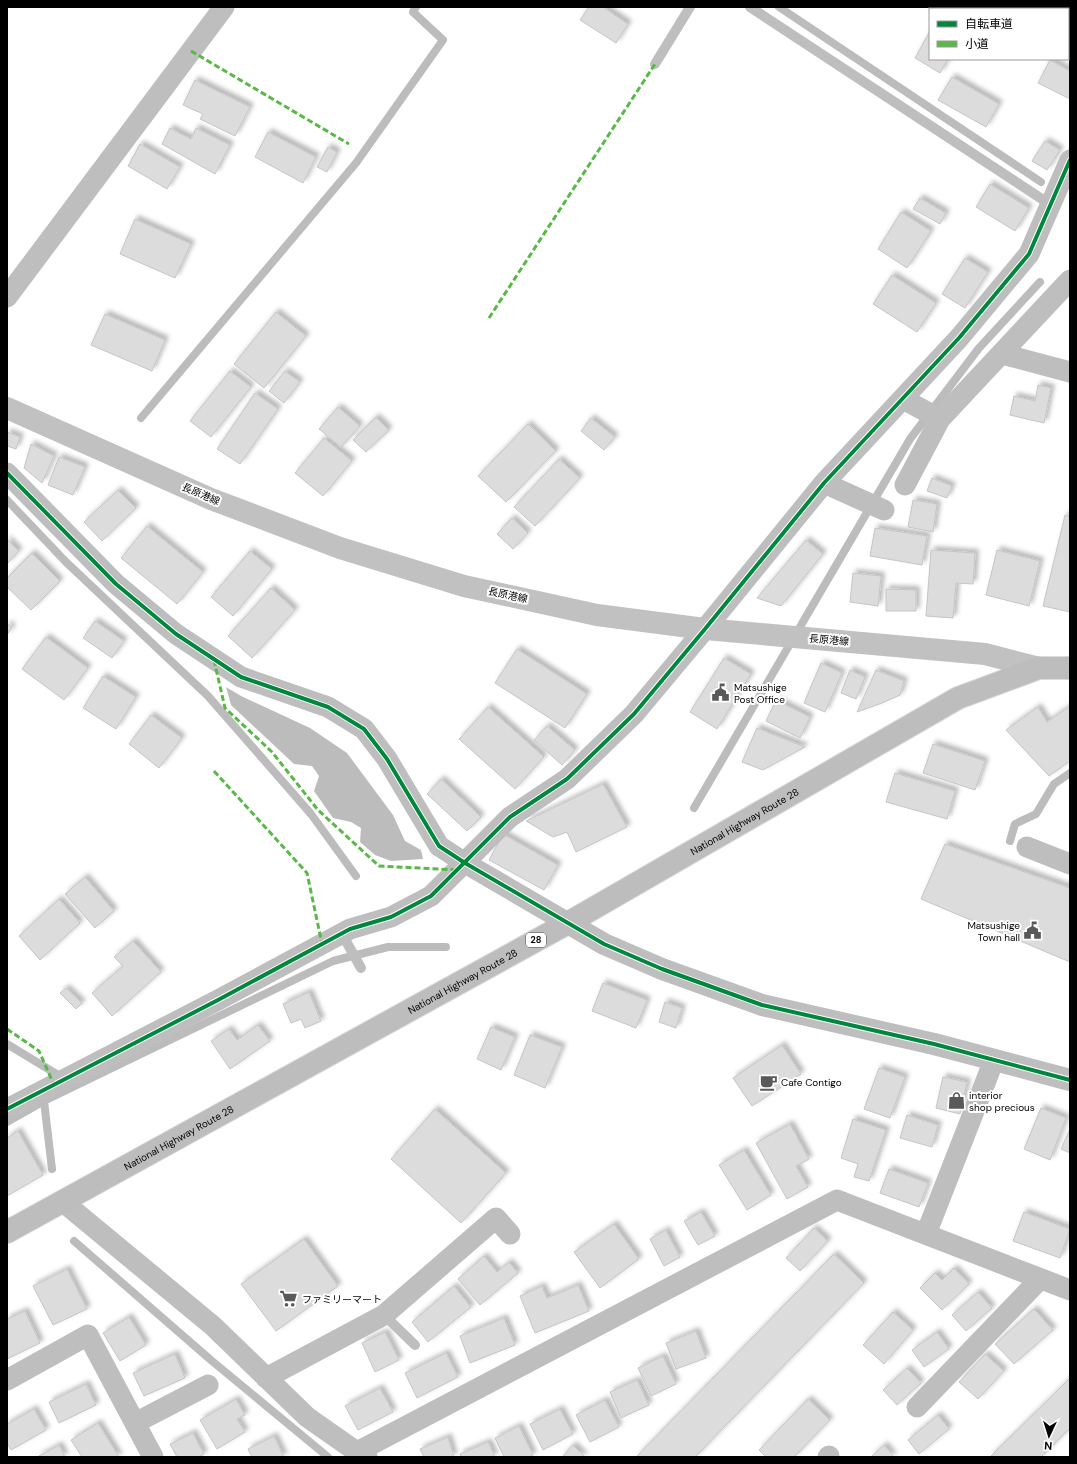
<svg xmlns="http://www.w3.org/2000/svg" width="1077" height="1464" viewBox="0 0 1077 1464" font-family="'DM Sans','Noto Sans JP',sans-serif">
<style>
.water{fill:#bcbcbc}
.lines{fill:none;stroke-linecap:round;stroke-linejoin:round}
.stream{stroke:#bcbcbc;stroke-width:8}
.building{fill:#dcdcdc;stroke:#c5c5c5;filter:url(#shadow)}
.trunk-casing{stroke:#dbdbdb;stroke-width:24}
.service{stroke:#bebebe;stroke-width:10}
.minor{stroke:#bebebe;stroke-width:21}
.tertiary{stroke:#bebebe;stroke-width:22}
.secondary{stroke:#c1c1c1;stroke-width:22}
.trunk{stroke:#bdbdbd;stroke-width:22}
.quiet{stroke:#58b947;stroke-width:3;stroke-dasharray:6 3;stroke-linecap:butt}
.cycleway-casing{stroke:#fff;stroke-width:6}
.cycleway{stroke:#00873e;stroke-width:4}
.labels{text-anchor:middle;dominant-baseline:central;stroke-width:4;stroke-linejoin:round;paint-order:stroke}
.shield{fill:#fff;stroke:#4c4c4c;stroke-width:1}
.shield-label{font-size:9px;font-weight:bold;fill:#000}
.street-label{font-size:10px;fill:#000;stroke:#fff}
.poi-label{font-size:10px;fill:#000;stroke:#fff;text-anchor:start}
</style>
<defs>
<filter id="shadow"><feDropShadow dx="3.5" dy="-3.5" stdDeviation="2" flood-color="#0004"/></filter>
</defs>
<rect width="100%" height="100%" fill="#fff"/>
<path class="water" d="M226,687L241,696L310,728L347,753L393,815L405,841L421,850L423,859L391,861L375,855L360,842L361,828L351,822L333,818L314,791L319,776L312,766L294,764L231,705Z"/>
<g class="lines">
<path class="stream" d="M779,7L1041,182
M141,418L356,163L443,40L413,12L416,7
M7,500L66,562L208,696L311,814L356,876
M694,808L910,439L979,348L1040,282
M1010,841L1015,824L1036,814L1054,784L1070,773
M7,1044L63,1078
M44,1101L333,961L388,947H446
M7,1122L44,1101L52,1169
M74,1241L212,1361L328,1457"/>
</g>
<path class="building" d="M589,7H603L628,24L616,43L580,20Z
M1070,7V33L1068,32V10Z
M930,31V59H948L940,73L915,58Z
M1050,60L1070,71V99L1038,83Z
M952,77L999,104L986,127L938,100Z
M195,80L250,107L235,136L200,119L203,114L183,105Z
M170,128L191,139L196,128L230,145L215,174L162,144Z
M268,132L316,157L303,183L255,157Z
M1045,141L1060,150L1047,170L1032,161Z
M140,144L180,167L167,189L128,166Z
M328,147L337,152L327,172L317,167Z
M990,184L1029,208L1015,231L976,207Z
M920,198L946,213L940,224L913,209Z
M901,212L931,231L907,268L878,249Z
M135,219L191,244L175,278L120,254Z
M965,258L988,272L965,308L942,294Z
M892,275L936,303L917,332L873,304Z
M276,312L306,336L264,388L234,364Z
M105,314L165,340L152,371L91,345Z
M230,371L251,387L211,437L190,421Z
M285,371L300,382L284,403L269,391Z
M1038,385L1051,388L1044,423L1010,415L1014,396L1035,401Z
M255,393L278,409L240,464L217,449Z
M338,407L360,426L341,447L319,429Z
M376,417L389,430L366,452L353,440Z
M591,418L615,437L604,450L581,431Z
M528,424L556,451L506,502L478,476Z
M7,432L20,437L16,449L7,446Z
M324,438L352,461L323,496L295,473Z
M31,444L54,456L42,483L24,468Z
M59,457L85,467L73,495L48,485Z
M559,459L580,478L535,526L514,507Z
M932,478L952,486L947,498L927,491Z
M118,490L136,508L102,541L84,522Z
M913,500L937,504L933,532L908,527Z
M1065,515L1070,517V612L1043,606Z
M512,518L528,533L513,549L497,534Z
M147,526L203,572L177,604L121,558Z
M875,528L927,536L922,565L870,556Z
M7,539L19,551L7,564Z
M806,540L823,554L781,606L757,598Z
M931,550L975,553L973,584L956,583L953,618L926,616Z
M997,550L1040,561L1029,606L986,595Z
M250,551L272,569L233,616L211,597Z
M32,553L60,581L31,610L7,587V578Z
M853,573L881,576L878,606L850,602Z
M271,588L295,610L252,658L228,636Z
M886,589L916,590V611H886Z
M95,621L124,641L112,658L83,638Z
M7,624L12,627L7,635Z
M46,637L88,668L64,700L22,669Z
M517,649L587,694L565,728L495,683Z
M724,658L751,674L717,729L690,712Z
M821,663L842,673L825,712L804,703Z
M850,670L865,677L856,699L841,693Z
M876,670L904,681L900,695L882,703L857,712Z
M103,676L136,697L116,729L83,708Z
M776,700L810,717L800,738L766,721Z
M1070,706V761L1049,776L1006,730L1038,707L1047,722Z
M488,707L544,757L515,789L459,739Z
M151,715L182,738L159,768L129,744Z
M547,726L575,750L562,765L534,740Z
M757,728L805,747L763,770L742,762Z
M933,744L985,761L975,790L923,773Z
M895,773L955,791L947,819L886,802Z
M441,779L481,817L467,831L427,794Z
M603,784L627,827L576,852L567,832L553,837L526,821Z
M503,834L558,865L544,890L489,860Z
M945,844L1070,888V962L921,899Z
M85,877L114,911L95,928L65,894Z
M59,899L80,923L40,960L19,936Z
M133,941L161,972L112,1016L92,993L123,966L114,957Z
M603,983L647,1000L636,1028L592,1011Z
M66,988L82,1003L76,1009L60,993Z
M309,992L321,1021L305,1028L301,1019L291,1023L283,1004Z
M665,1002L682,1008L676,1028L659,1022Z
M258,1025L270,1041L230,1069L211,1041L229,1029L237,1040Z
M491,1027L515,1037L501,1070L477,1059Z
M530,1035L562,1047L545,1088L514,1075Z
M782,1045L801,1074L752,1106L733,1078Z
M879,1068L905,1077L890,1118L864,1109Z
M943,1077L967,1082L960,1114L936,1108Z
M1041,1108L1066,1118L1050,1160L1024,1149Z
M435,1109L506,1173L461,1223L391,1159Z
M907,1115L938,1125L932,1147L900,1138Z
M853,1119L886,1130L869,1181L854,1177L858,1164L841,1158Z
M790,1124L809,1159L796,1166L808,1187L787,1199L756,1143Z
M1070,1129V1153L1061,1149Z
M18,1131L43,1175L7,1196V1138Z
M744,1150L771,1195L747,1210L719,1165Z
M889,1169L928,1183L919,1207L880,1193Z
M701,1212L715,1236L698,1245L684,1221Z
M1024,1212L1070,1229L1060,1258L1013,1241Z
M614,1224L639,1259L600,1288L574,1252Z
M814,1228L828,1241L800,1271L786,1258Z
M666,1230L680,1257L664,1266L650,1239Z
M304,1239L338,1286L276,1331L241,1284Z
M834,1254L864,1283L695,1457H636Z
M484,1256L497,1272L509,1262L518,1273L480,1305L458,1279Z
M954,1268L969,1284L942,1310L920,1288L935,1273L942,1280Z
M67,1269L87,1309L53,1325L33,1286Z
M578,1285L589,1311L535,1333L520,1296L542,1286L547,1298Z
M454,1286L471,1307L428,1342L412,1322Z
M978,1292L992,1308L966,1331L952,1315Z
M1034,1309L1053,1330L1014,1364L995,1344Z
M25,1311L40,1343L7,1359V1319Z
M893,1312L913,1330L884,1364L863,1345Z
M129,1317L146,1345L120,1361L103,1333Z
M504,1318L515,1345L470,1363L460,1336Z
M696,1331L706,1358L676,1369L666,1343Z
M385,1332L399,1360L375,1372L362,1343Z
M937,1332L949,1349L924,1367L912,1350Z
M446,1353L458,1377L417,1398L405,1373Z
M175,1354L185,1378L144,1396L133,1373Z
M985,1354L1004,1371L978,1399L959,1382Z
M663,1356L676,1384L651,1396L638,1368Z
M907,1368L921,1383L897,1405L883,1390Z
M1070,1378V1428L1041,1457H990Z
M637,1380L649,1405L621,1418L610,1392Z
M86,1384L96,1405L59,1423L49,1402Z
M380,1388L393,1412L358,1430L345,1406Z
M236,1399L245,1415L237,1419L245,1432L217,1449L200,1420Z
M808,1399L830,1420L794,1457H766L759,1450Z
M605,1400L619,1427L590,1442L576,1415Z
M34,1409L46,1430L11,1450L7,1443V1424Z
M560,1409L573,1434L543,1450L530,1424Z
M938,1415L949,1429L919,1454L908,1440Z
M98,1423L119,1457H82L71,1440Z
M519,1426L533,1455L529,1457H504L495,1438Z
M193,1433L204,1454L199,1457H177L170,1444Z
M274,1436L284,1457H252L248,1449Z
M448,1437L454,1457H424L420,1449Z
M488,1442L495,1457H461L460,1454Z
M59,1445L65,1457H37Z
M573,1445L585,1457H562Z
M884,1445L894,1457H871Z"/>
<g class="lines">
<defs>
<g id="trunk">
<path id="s1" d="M7,1232L568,923L958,698L1039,668H1070"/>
</g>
</defs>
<use href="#trunk" class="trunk-casing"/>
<path class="service" d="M750,7L1051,205
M1068,46L1070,47
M655,64L690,7
M342,934L361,968
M384,1315L415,1345"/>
<path class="minor" d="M7,297L224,7
M1002,354L1070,372
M903,399L940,419
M7,473L116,584L176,634L241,677L328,707L364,729L387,759L439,846L465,863L568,923
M824,483L884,510
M905,485L940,419L1070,280
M1027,847L1070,864
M7,1109L218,1000L350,929L391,917L431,896L510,817L567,779L634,714L705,629L824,483L959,338L1029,254L1070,160
M62,1201L213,1326L307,1417L357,1452L367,1457
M926,1234L994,1060
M266,1378L384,1315L496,1218L510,1234
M7,1380L88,1335L153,1457
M917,1407L1040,1279
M135,1423L208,1385
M357,1452L837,1200L1070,1290
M828,1457L829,1456"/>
<path class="tertiary" d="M568,923L604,944L662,969L762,1005L934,1044L1070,1080"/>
<path class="secondary" d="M7,408L211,499L340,548L464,586L597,615L705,629L985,654L1039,668"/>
<use href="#trunk" class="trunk"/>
<path class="quiet" d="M191,51L349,144
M489,318L655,64
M214,660L225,708L272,752L318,810L379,866L458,870
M214,771L307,873L322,944
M7,1029L39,1051L54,1085"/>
<defs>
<path id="cycleway" d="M7,473L116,584L176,634L241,677L328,707L364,729L387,759L439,846L465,863L604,944L662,969L762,1005L934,1044L1070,1080
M7,1109L218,1000L350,929L391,917L431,896L510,817L567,779L634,714L705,629L824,483L959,338L1029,254L1070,160"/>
</defs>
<use href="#cycleway" class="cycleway-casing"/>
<use href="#cycleway" class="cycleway"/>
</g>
<defs>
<symbol id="civic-bare" viewBox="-9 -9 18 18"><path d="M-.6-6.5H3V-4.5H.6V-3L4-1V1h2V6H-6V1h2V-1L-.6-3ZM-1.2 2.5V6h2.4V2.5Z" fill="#595959" stroke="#fff" stroke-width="2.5" paint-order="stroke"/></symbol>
<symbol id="cafe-bare" viewBox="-9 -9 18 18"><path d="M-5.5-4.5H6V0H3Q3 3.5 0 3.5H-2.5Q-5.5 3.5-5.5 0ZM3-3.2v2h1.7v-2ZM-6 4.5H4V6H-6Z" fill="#595959" stroke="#fff" stroke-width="2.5" paint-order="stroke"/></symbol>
<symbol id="shop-bare" viewBox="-9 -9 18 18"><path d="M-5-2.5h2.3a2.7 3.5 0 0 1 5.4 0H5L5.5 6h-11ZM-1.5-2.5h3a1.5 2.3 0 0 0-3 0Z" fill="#595959" stroke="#fff" stroke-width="2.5" paint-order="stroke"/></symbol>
<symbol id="supermarket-bare" viewBox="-9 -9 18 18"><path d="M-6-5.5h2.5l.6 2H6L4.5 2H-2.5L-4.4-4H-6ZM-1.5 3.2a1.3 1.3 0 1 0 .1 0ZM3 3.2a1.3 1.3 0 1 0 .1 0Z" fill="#595959" stroke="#fff" stroke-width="2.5" paint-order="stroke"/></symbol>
</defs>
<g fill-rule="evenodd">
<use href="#civic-bare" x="708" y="680" width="25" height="25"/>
<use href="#civic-bare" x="1020" y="918" width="25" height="25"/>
<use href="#cafe-bare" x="756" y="1070" width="25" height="25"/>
<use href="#shop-bare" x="944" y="1088" width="25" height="25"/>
<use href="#supermarket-bare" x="276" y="1286" width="25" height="25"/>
</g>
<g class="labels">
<rect class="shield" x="526" y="933" width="20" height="14" rx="3"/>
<g class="shield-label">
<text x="536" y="940">28</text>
</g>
<g class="street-label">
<text transform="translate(201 494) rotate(23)">長原港線</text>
<text transform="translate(508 595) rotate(12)">長原港線</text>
<text transform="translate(829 640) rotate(5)">長原港線</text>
<text stroke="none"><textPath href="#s1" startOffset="844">National Highway Route 28</textPath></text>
<text stroke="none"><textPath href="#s1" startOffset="520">National Highway Route 28</textPath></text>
<text stroke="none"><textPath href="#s1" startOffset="196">National Highway Route 28</textPath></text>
</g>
<g class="poi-label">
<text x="734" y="687">Matsushige<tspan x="734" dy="12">Post Office</tspan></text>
<text x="1020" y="925" text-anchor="end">Matsushige<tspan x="1020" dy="12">Town hall</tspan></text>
<text x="781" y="1082">Cafe Contigo</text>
<text x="969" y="1095">interior<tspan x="969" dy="12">shop precious</tspan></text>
<text x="302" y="1299">ファミリーマート</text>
</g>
</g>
<rect width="1077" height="1464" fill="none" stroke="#000000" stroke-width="16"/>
<rect x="929" y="8" width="140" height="52" fill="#ffffff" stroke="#999999"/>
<rect x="937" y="21" width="20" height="6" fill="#00873e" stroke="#999999"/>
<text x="965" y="28" font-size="12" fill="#000000">自転車道</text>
<rect x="937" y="41" width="20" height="6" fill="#58b947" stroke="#999999"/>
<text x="965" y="48" font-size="12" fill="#000000">小道</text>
<g transform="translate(1049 1436) rotate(184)" stroke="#ffffff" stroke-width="3" paint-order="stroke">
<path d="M0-3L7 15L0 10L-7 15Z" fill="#000000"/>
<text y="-6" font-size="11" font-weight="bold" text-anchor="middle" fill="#000000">N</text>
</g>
</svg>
